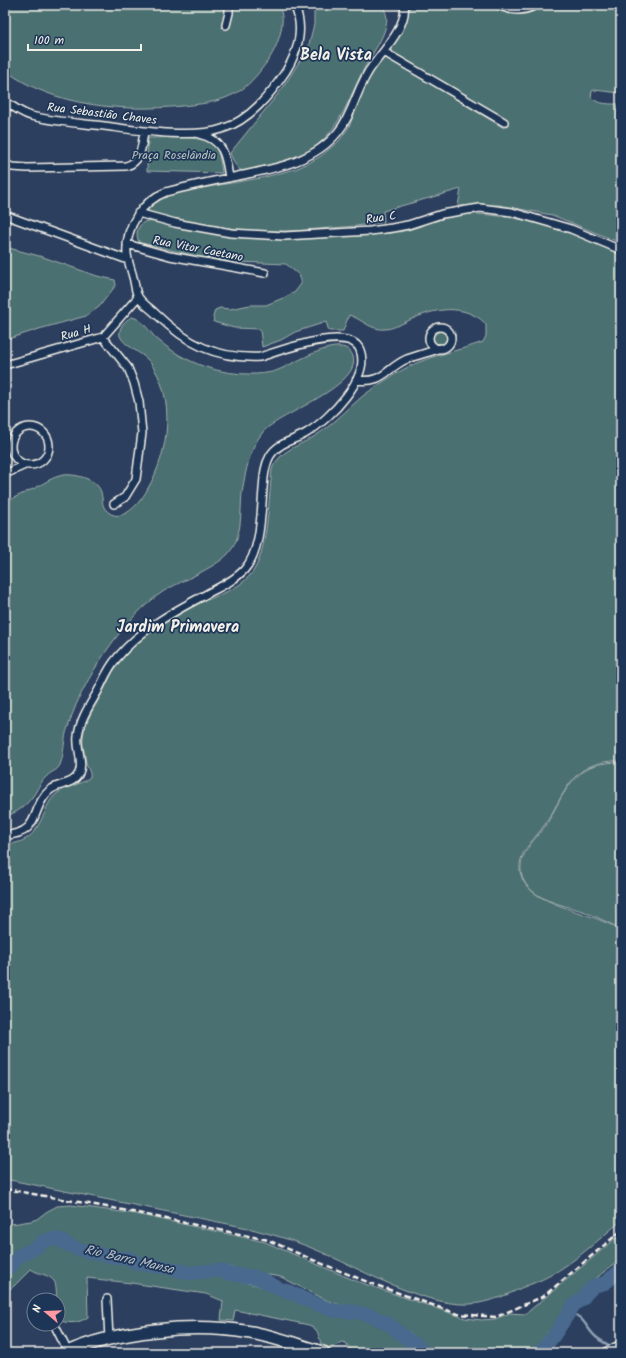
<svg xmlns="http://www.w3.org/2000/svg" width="626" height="1358" viewBox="0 0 626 1358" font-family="Kalam,sans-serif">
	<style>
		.green { fill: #4b6f71; stroke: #a0b0ac }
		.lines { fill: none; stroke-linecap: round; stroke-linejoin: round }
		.stream { stroke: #8d9fb2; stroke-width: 2.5 }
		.river { stroke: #48698e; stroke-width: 14 }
		.minor-casing { stroke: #f4f1e8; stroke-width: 10 }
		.primary-casing { stroke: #f4f1e8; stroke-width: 15 }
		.minor { stroke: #1d3557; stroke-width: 7 }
		.primary { stroke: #1d3557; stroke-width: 12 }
		.rail { stroke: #f4f1e8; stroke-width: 2.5; stroke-dasharray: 6 3; stroke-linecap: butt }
		.labels { text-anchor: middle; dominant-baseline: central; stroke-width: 3.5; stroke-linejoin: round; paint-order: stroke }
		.street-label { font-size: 12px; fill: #f4f1e8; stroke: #1d3557 }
		.park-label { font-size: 12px; fill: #b9c4be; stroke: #1d3557 }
		.water-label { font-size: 13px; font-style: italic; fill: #b8c1c8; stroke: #1d3557 }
		.district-label { font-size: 16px; font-weight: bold; fill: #f4f1e8; stroke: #1d3557 }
	</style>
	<rect width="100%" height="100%" fill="#2c3f5f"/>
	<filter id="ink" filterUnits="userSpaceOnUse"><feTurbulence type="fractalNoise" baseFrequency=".025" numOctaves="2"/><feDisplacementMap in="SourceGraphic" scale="8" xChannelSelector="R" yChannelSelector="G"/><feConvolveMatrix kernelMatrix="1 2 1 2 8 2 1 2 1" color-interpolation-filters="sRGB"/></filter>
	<g filter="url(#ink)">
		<path class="green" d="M5,5H279C281,11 283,17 282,23C281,36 275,51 267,62C257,75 248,88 232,95C216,103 200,104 182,106C124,112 53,107 5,70Z
			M314,5H382C386,12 388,17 386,25C384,37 373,53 367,63C353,88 345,117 325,138C308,155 286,164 263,168C240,172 239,175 230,153L282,89L308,48L314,24Z
			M406,5H492L505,10L538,7L541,5H586L621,10V93L594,90L592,91L591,97C597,105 612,104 621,104V243L552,215L499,205L458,206L461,189L383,211L384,222L356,226L293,231H251L185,222L153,215C149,212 148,210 149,205L167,194L261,178L295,169L309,163L321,156L339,141L349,127L367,80L384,56L504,128L508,121L386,51Z
			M148,138C165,138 207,133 217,149C220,156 221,166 222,173L147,171Z
			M462,214C515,213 573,230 621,254V761C609,760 594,763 583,770C565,782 556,810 543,827C536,837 527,845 522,856C519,864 519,873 523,880C532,902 581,911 602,921C609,923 615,927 621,931V1221C598,1240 575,1262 549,1276C540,1281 531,1284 521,1288C508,1295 494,1300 479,1303C431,1312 358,1267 314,1249C293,1240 270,1234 248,1228L5,1179V845C30,842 35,833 45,812C47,806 50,800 54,796C64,786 80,786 90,777C91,772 87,768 86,763C85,757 84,751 83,745C81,725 96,706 104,689C108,683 110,676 114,670C135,638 163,622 196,605C216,595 241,590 254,570C268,548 269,495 272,469C280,450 299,446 315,436C333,425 347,409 364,395C375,387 396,373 408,367C432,355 458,351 483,342L486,336V325C482,319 476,316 469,313C450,306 430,311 412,319C403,323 395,328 386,329C371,331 362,319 349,315L343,331H329L326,322L295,332L281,340L262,347L260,329L234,328L214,322L213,317L215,310L220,308L230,309L250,305H266L288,296L295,292L301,284V280L299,275L286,264L238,262L201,257L141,243L139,242C135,234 137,225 146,221C174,224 202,233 230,236C277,242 317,237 364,234C373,233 382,234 391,233C416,231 437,218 462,214Z
			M5,247L43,257L97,276L115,280L116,285L99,307L86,316L39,329L5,340Z
			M132,317C143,319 149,332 157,339C186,364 219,375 257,374C264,373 272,373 278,370C294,364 341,333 352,354C367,384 278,414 263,432C250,447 245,473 242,493C240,514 243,537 228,554C215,568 181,581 164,591C144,604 126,624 112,643C94,668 77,697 68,727C63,739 65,753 60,765C57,771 52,771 47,776C42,780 39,787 35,793C28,804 18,813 5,816V502C15,497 25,493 35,488C46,482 58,473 72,475C82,476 98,481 101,492C103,498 101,505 106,510C121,526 140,503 147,490C169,453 177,397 149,361C142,353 123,345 120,336C118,328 125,320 132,317Z
			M433 338a7 7 0 1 1 14 0a7 7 0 1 1-14 0Z
			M617,762H621V929C609,923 597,917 585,912C565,905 535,901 524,881C520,874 520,864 523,857C528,845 538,836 546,825C557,807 565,785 582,772C591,764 605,763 617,762Z
			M71,1205L136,1214L265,1242L356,1281L465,1318L482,1320L495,1319L510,1313L525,1314L529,1311L621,1234V1260C584,1282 559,1321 531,1353H430L412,1334L388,1318L375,1313L354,1309L328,1301L281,1277L247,1271L220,1265L195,1271L174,1265L158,1264L141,1262L127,1254L119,1255L109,1251L80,1245L58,1236L47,1235L38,1238L34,1247L16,1254L11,1260L5,1262V1225L31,1221L37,1219L46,1212L57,1206Z
			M45,1244L64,1246L76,1254L193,1275H204L217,1272L231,1279L269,1288L329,1314C342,1317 356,1317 369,1319C382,1321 406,1344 417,1353H353L346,1343L342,1342C334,1345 330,1353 321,1344C318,1334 319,1330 309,1325L235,1310L233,1321L221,1320L223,1301L206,1294L131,1283L87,1278L88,1317C80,1323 66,1325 58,1319V1300H57C56,1295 57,1285 54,1281C49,1274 37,1274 31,1269L14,1286L5,1292V1273L13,1268L18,1259C28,1257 39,1253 45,1244Z"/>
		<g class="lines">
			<path class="stream" d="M569,1312C585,1317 585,1327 596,1337C601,1342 608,1343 612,1348"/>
			<path class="river" d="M5,1267L11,1266L20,1255L37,1247L44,1241L52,1239H57L77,1249L90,1252L117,1258H129L136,1263L169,1268L189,1273L219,1270L230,1274L254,1277L263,1280L280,1289L290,1292L311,1302L332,1310L339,1311L356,1312L372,1316L390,1325L411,1342L417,1345L424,1353
				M539,1353L553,1337L574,1305L582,1299L587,1293L594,1286L605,1283L621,1270"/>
			<g class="minor-casing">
				<path id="minor" d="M499,5C512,12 523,12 536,5
					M226,25L229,13V5
					M384,52L504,122
					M5,101C13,107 21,113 31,116C55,122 80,123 104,126C136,130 192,139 222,129C250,120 270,95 286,71C298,52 305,27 294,5
					M199,134C224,140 226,156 229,178
					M5,164L12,167L27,168L126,166C142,162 142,144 144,131
					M138,213L175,223L231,233L284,236L370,231L392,228L408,225L442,214L480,208L512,212L571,229L621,250
					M5,215L128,260
					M127,244L170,256L265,273
					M429 338a11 11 0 1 1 22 0a11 11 0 1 1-22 0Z
					M103,337L128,368L134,383L139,402L142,433L136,479L125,497L114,504
					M5,365L103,337L138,297
					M356,380C384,384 386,368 407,359C418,355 430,352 441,348
					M11 446a19 19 0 1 1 38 0a19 19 0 1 1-38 0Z
					M5,474L25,465
					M5,835C42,834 30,807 50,790C59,783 74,785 79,773C84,762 76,748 78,736C80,719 90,705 98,691C104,679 108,668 117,658C140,630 171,613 203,596C217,588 233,582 244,570C261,552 261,513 263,489C264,478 264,466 270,456C278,442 296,440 308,432C329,419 371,378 360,350C350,324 279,351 260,357C216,359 187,344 156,314C151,309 143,304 139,298C135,293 135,283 133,277C131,269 128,262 127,254C125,227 142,201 166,192C192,185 218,180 243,175C277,168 315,161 338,132C354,113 357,85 373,65C384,50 408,25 404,5
					M107,1299L109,1339
					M54,1324L68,1352"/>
			</g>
			<g class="primary-casing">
				<path id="primary" d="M66,1353C118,1330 192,1323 248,1332C274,1336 299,1346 324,1353
					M609,1353L621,1347"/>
			</g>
			<use href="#minor" class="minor"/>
			<use href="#primary" class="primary"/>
			<path class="rail" d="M5,1189L118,1209L268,1240L313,1260L370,1283L458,1314L496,1317L544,1296L621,1231"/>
		</g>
	</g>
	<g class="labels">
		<g class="street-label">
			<text transform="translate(102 114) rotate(7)">Rua Sebastião Chaves</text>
			<text transform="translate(381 218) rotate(-8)">Rua C</text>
			<text transform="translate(198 249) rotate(11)">Rua Vitor Caetano</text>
			<text transform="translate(76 333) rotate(-16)">Rua H</text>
		</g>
		<g class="park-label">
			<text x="174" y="155">Praça Roselândia</text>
		</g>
		<g class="water-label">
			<text transform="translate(129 1260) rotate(13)">Rio Barra Mansa</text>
		</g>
		<g class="district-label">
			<text x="336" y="55">Bela Vista</text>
			<text x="178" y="627">Jardim Primavera</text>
		</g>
	</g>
	<rect width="626" height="1358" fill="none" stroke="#1d3557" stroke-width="20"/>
	<rect x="10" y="10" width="606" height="1338" fill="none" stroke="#f4f1e8" stroke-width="1.5" filter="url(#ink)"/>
	<g transform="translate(46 1312) rotate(289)"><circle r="19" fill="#1d3557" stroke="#738091"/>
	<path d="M0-3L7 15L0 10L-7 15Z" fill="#ff9aa2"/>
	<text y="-6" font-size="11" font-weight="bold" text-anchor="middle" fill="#f4f1e8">N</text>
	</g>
	<path d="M28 44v6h113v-6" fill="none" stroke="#f4f1e8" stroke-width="2"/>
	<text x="34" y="44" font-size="12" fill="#f4f1e8" stroke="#1d3557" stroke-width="3" paint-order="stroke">100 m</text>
</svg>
